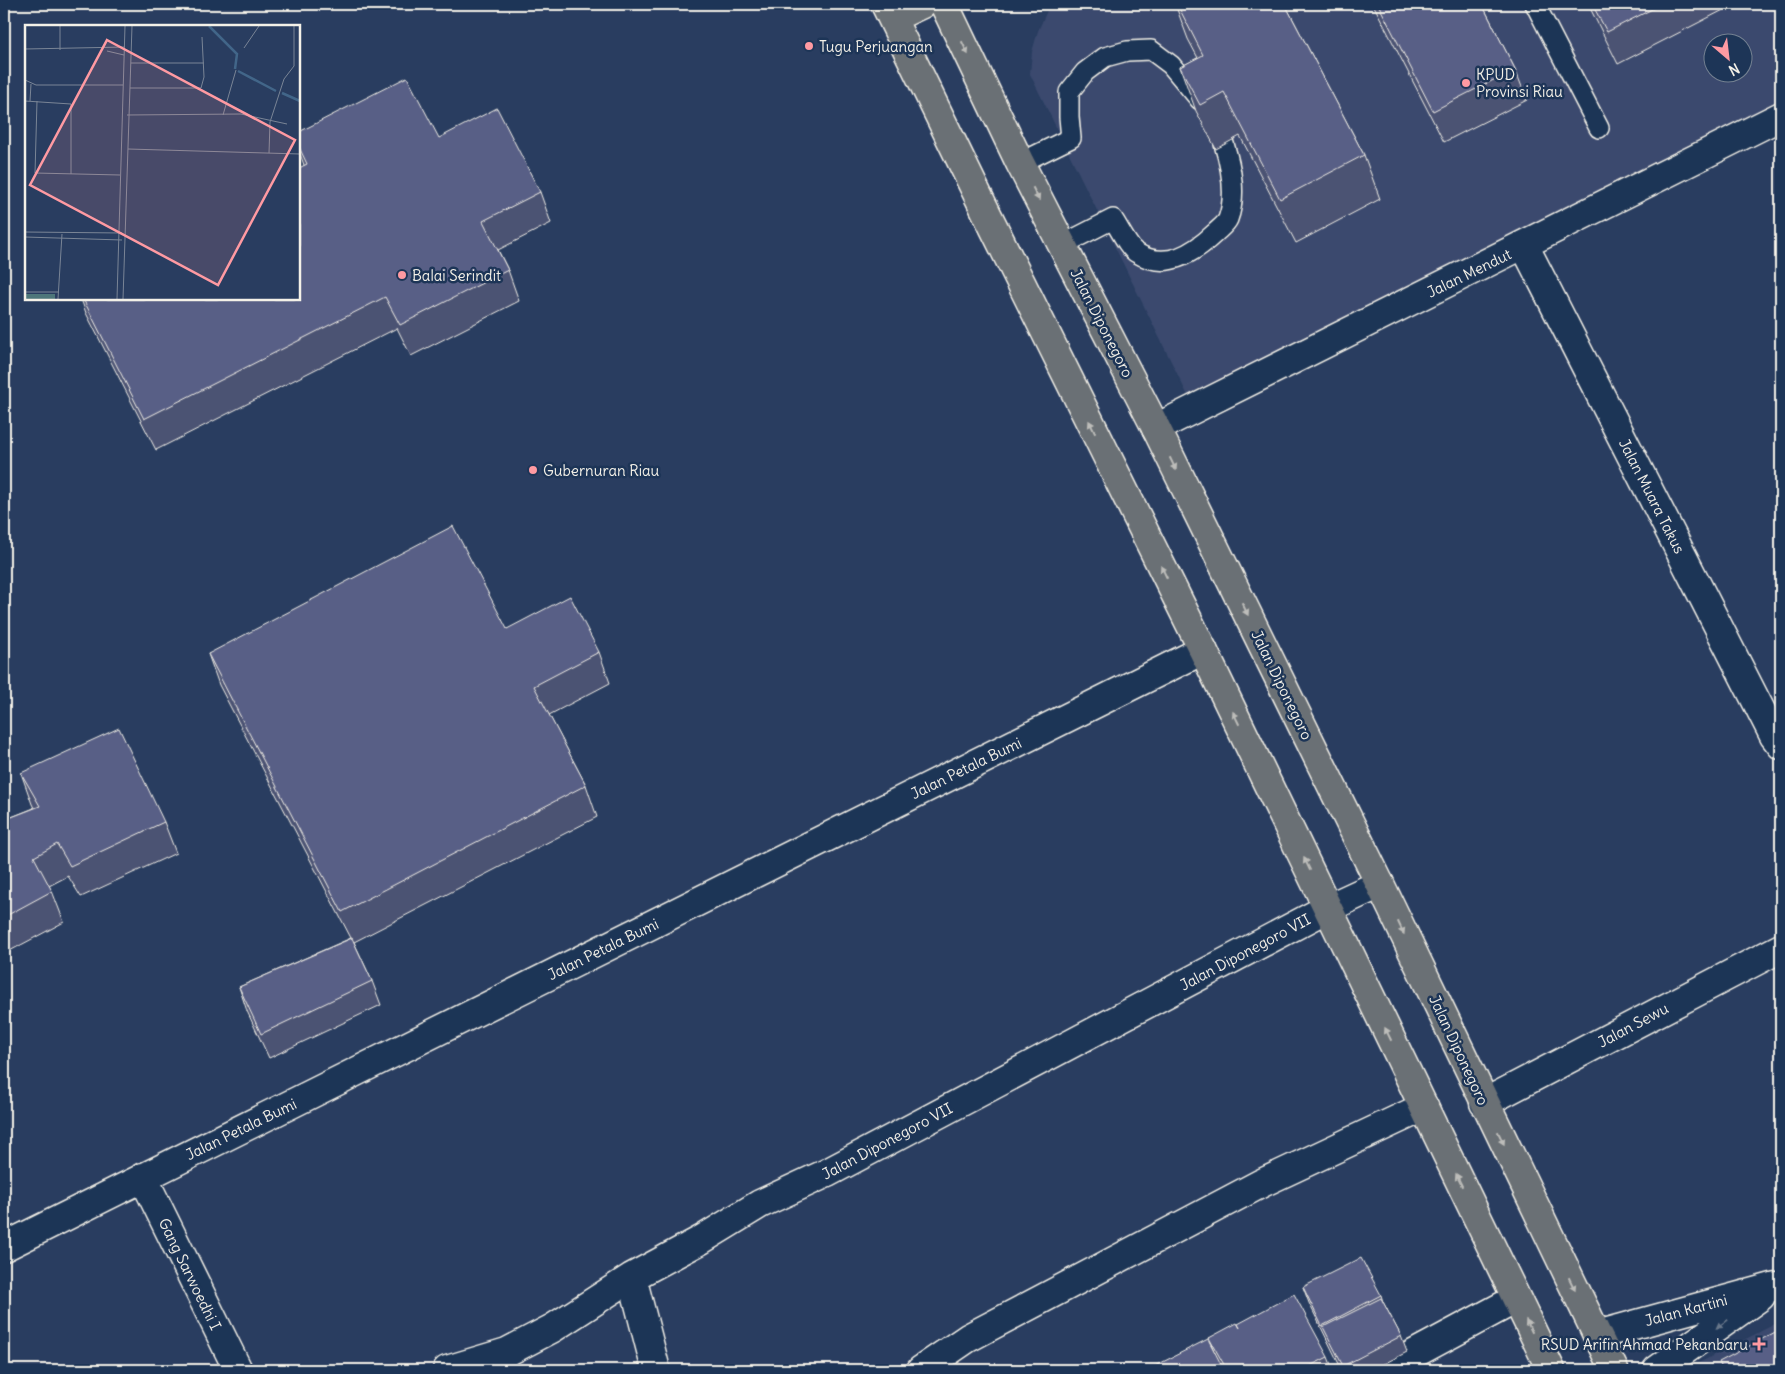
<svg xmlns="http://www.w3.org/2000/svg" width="1785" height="1374" viewBox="0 0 1785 1374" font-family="Delius,sans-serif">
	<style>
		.built { fill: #3b4a6e; fill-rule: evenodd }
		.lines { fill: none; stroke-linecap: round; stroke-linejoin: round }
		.service-casing { stroke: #f4f1e8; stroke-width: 22 }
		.minor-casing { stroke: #f4f1e8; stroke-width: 31 }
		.primary-casing { stroke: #f4f1e8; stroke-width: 31 }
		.service { stroke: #1d3557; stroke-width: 19 }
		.minor { stroke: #1d3557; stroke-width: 28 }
		.primary { stroke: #6b7074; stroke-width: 28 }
		.wall { fill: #4c5273; stroke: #f4f1e8 }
		.building { fill: #585f86; stroke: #f4f1e8 }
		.oneway { fill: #bdbdba }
		.oneway2 { fill: #68778a }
		.poi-dot { fill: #ff9aa2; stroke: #1d3557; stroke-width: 2 }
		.labels { text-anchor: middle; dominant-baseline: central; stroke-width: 5; stroke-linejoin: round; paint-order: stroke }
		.poi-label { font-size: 15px; fill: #f4f1e8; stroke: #1d3557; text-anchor: start }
		.street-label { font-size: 15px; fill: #f4f1e8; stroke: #1d3557 }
		.inset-river { fill: none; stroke: #426689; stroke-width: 2.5 }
		.inset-road { fill: none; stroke: #7a8596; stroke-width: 1 }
		.view { fill: #ff9aa2; fill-opacity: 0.15; stroke: #ff9aa2; stroke-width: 2.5 }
		.inset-edge { fill: none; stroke: #f4f1e8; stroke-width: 2.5 }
	</style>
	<rect width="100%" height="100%" fill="#293d60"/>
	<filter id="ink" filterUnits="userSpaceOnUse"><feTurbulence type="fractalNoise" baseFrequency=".02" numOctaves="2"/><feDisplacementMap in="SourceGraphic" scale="10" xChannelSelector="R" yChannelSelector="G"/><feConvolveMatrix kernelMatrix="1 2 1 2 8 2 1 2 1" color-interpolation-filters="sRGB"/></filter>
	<g filter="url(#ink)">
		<path class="built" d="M1050,4H1781V108L1194,408L1030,74L1032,52L1038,31ZM1712,42H1742V72H1712Z
			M1781,1321V1370H1695L1693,1366Z"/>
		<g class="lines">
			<g class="service-casing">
				<path id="service" d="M1535,4L1599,128
					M1020,163L1071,138L1069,117V92L1085,72L1105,57L1127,51L1151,50L1171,65L1200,100
					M1062,245L1113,219C1119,228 1129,249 1137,253C1166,271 1194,253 1215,233C1219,229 1226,224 1228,219C1237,195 1231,167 1224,144"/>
			</g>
			<g class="minor-casing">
				<path id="minor" d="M1524,245L1774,736L1781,745
					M1156,428L1781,116
					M1484,1103L1781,948
					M143,1177L238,1370
					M4,1247L1203,650
					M632,1277L656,1370
					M1597,1335L1776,1286
					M447,1370L507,1352L553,1328L632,1277L701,1240L760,1204L827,1173L1328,908L1380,884
					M921,1370L968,1338L1262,1183L1424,1107
					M1384,1370L1516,1299
					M1657,1370L1761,1296"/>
			</g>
			<g class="primary-casing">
				<path id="primary" d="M885,4L987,214L1203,650L1551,1370
					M944,4L1020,163L1156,428L1380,884L1614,1370
					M892,18L922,4"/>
			</g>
			<use href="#service" class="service"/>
			<use href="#minor" class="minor"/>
			<use href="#primary" class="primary"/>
		</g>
		<path class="wall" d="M1175,4H1285L1364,155L1380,199L1296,243L1240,136L1216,149L1196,111L1180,67L1198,58L1188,39Z
			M1373,4H1482L1515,69L1527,100L1444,142Z
			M1588,4H1735L1618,64Z
			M299,132L439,138L540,192L551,223L498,250L508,270L519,301L411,356L397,328L156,450L86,313L81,299H299L304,165L299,151Z
			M507,629L599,652L610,683L549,715L586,785L597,817L354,942L372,981L381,1005L269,1058L247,1011L239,987L351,938L219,685L208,654Z
			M21,773L164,822L176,853L81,897L68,876L49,886L52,891L64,922L4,954V808L9,818L34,808L32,804Z
			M1303,1287L1381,1295L1383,1302L1401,1336L1407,1352L1372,1370H1342L1309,1303Z
			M1240,1328L1328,1357L1333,1370H1147L1214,1351L1209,1338Z"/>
		<path class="building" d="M1177,4H1285L1364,155L1280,199L1224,92L1200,105L1180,67L1203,55Z
			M1378,4H1482L1515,69L1433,111Z
			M1592,4H1662L1607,32Z
			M407,77L439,138L497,108L540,192L483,221L508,270L400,325L385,297L144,419L83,299H299V168L307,164L299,147V132Z
			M453,526L507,629L570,596L599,652L534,686L586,785L342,912L208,654Z
			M119,728L164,822L70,866L57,844L34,857L52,891L4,917V808L9,818L40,806L21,773Z
			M352,938L372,981L261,1034L239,987Z
			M1361,1258L1381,1295L1322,1326L1303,1287Z
			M1294,1294L1328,1357L1302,1370H1227L1209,1338L1237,1323L1240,1328L1238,1324Z
			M1381,1298L1401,1336L1343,1366L1323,1327Z
			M1781,1329V1370H1723L1719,1362Z
			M1208,1339L1224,1370H1147Z"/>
		<defs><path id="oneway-solid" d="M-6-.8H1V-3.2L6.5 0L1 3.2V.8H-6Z" transform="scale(1.25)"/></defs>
		<g class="oneway">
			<use href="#oneway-solid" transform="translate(965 48) rotate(64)"/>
			<use href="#oneway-solid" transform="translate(1036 194) rotate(63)"/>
			<use href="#oneway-solid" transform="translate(1092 427) rotate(-116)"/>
			<use href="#oneway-solid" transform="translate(1173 464) rotate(64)"/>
			<use href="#oneway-solid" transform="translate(1164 572) rotate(-116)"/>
			<use href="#oneway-solid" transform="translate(1245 609) rotate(64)"/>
			<use href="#oneway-solid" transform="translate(1236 718) rotate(-116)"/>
			<use href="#oneway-solid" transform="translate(1307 864) rotate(-116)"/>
			<use href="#oneway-solid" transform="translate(1401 928) rotate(65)"/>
			<use href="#oneway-solid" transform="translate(1388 1034) rotate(-116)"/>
			<use href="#oneway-solid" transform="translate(1501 1138) rotate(64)"/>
			<use href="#oneway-solid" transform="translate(1459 1180) rotate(-116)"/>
			<use href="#oneway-solid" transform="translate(1572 1284) rotate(64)"/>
			<use href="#oneway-solid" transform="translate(1529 1326) rotate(-116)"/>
		</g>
		<use class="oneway2" href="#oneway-solid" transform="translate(1722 1324) rotate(145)"/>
	</g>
	<g class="poi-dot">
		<circle cx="809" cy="46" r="5"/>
		<circle cx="1466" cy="83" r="5"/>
		<circle cx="402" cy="275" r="5"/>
		<circle cx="533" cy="470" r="5"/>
		<path d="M1756.5 1336.5h5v5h5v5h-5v5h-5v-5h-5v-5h5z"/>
	</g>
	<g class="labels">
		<g class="poi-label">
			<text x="819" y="46">Tugu Perjuangan</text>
			<text x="1476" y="74">KPUD<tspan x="1476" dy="17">Provinsi Riau</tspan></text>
			<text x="412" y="275">Balai Serindit</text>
			<text x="543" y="470">Gubernuran Riau</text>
			<text x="1748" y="1344" text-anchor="end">RSUD Arifin Ahmad Pekanbaru</text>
		</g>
		<g class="street-label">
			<text transform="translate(1469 273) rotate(-26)">Jalan Mendut</text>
			<text transform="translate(1102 323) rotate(63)">Jalan Diponegoro</text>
			<text transform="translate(1652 496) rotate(63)">Jalan Muara Takus</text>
			<text transform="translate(1282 685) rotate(64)">Jalan Diponegoro</text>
			<text transform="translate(966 768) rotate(-26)">Jalan Petala Bumi</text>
			<text transform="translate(603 949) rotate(-26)">Jalan Petala Bumi</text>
			<text transform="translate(1245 952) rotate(-28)">Jalan Diponegoro VII</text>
			<text transform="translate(1633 1025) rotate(-28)">Jalan Sewu</text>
			<text transform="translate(1459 1050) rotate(65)">Jalan Diponegoro</text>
			<text transform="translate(241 1129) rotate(-26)">Jalan Petala Bumi</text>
			<text transform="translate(887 1141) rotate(-28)">Jalan Diponegoro VII</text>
			<text transform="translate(190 1274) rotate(64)">Gang Sarwoedhi I</text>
			<text transform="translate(1686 1310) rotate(-15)">Jalan Kartini</text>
		</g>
	</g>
	<g transform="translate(25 25)">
		<rect width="275" height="275" fill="#293d60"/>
		<path d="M0,269H30V274H0Z" fill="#4d767a"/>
		<path class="inset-river" d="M184,1L212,29L210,44M213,46L251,66M257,68L275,76"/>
		<path class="inset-road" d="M219,23L234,1M0,24L100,22M35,25V1M82,26L99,30M106,38H179M0,55L11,60H98M105,63H176L179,52L177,12M0,76L46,79V149M5,76L6,59M12,76L10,148L95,150M102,90L216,89L262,99M198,90L211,45M103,124L275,129M244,128L245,97L259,54L269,41V1M0,207L97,208M0,212L97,215M0,267H34M33,274L37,209M92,274L100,1M98,274L107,1"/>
		<path class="view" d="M82,15L270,115L193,260L5,160Z"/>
		<rect width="275" height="275" class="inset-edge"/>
	</g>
	<rect width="1785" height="1374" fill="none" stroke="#1d3557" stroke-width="20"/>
	<rect x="10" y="10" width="1765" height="1354" fill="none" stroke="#f4f1e8" stroke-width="2" filter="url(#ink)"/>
	<g transform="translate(1728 58) rotate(152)"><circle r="24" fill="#1d3557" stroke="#738091"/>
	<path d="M0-4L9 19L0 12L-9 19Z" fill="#ff9aa2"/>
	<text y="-8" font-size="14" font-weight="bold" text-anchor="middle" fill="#f4f1e8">N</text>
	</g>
</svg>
